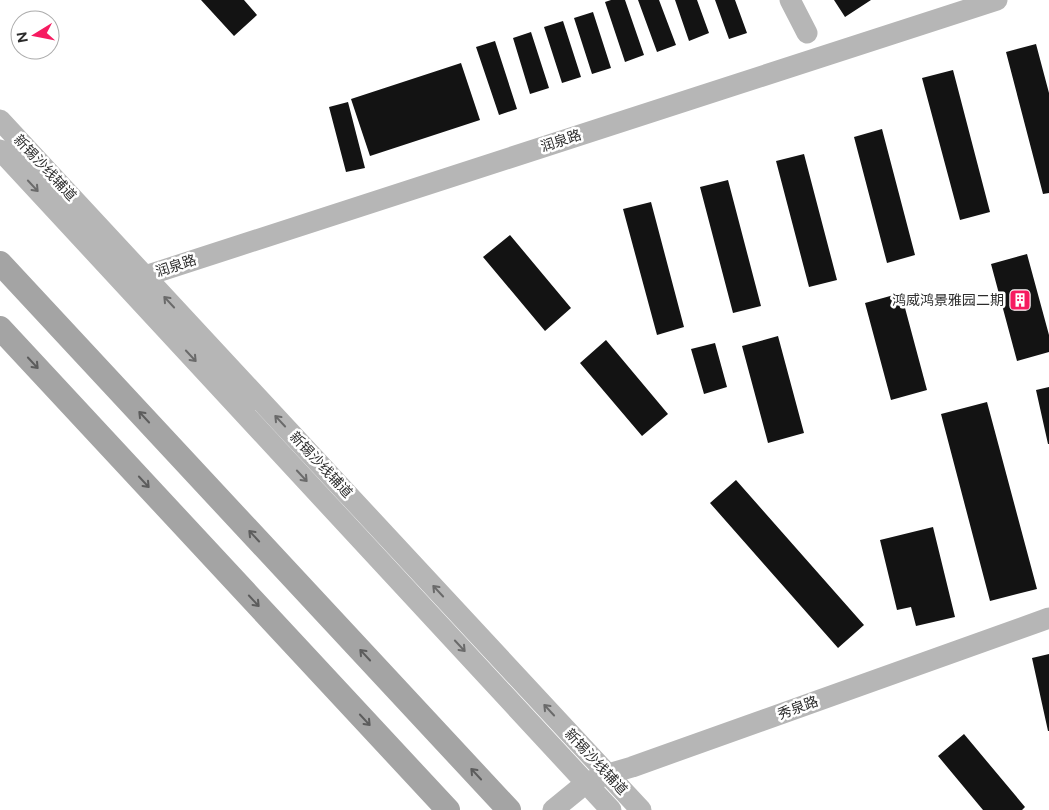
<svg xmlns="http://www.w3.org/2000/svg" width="1049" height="810" viewBox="0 0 1049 810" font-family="Figtree,'Noto Sans SC',sans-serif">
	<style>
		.building { fill: #131313 }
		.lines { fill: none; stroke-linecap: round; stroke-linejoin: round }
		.secondary { stroke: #b6b6b6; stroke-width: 21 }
		.primary { stroke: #a4a4a4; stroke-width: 24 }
		.oneway { stroke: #6a6a6a }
		.oneway2 { stroke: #5c5c5c }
		.labels { text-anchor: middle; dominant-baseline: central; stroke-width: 5; stroke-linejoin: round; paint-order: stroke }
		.street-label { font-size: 14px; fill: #2c2c2c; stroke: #fff }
		.poi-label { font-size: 14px; fill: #2c2c2c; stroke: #fff; text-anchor: end }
	</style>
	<rect width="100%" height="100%" fill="#fff"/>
	<path class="building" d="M201,0H244L257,15L234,36Z
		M611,0H625L644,55L625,62L605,2Z
		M638,0H659L676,45L657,52Z
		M675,0H697L709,33L689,41Z
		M715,0H735L747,33L729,39Z
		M834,0H871L845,17Z
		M593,12L611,68L592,74L574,18Z
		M563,21L581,77L562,83L544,27Z
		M531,32L549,88L530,94L513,38Z
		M495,41L517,109L499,115L476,47Z
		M1036,44L1049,93V193L1043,194L1006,52Z
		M461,63L480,120L370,156L351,99Z
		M953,70L990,212L960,220L922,78Z
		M348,102L365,168L346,172L329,107Z
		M882,129L915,255L887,263L854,137Z
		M804,154L837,280L809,287L776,161Z
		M728,180L761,306L733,313L700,187Z
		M651,202L684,327L657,335L623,209Z
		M510,235L571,308L545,331L483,257Z
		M1027,254L1049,335V352L1017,361L991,264Z
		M901,293L927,390L891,400L865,303Z
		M778,336L804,433L768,443L742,346Z
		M606,340L668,414L642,436L580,363Z
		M715,343L727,387L704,394L691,349Z
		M1049,387V444H1048L1036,390Z
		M987,402L1037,589L990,601L941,414Z
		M736,480L864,625L838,648L710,503Z
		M933,527L955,617L916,626L911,607L897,610L880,540Z
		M1049,654V731H1048L1032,658Z
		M964,734L1025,807L1022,810H983L938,756Z"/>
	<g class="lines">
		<path class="secondary" d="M790,0L807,33
			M0,120L641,810
			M0,150L611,810
			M129,289L145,276L997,0
			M553,810L586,783L608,774L632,767L1049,618"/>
		<path class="primary" d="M0,263L509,810
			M0,328L448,810"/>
	</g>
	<defs><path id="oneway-shaft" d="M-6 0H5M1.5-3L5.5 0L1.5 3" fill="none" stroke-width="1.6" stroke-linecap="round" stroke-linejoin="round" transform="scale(1.25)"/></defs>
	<g class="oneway">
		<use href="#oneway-shaft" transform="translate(33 186) rotate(47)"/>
		<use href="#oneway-shaft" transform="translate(169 302) rotate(-133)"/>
		<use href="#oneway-shaft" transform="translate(191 356) rotate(47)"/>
		<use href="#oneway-shaft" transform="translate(280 421) rotate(-133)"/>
		<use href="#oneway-shaft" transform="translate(302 476) rotate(47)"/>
		<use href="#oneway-shaft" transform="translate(438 591) rotate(-133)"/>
		<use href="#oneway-shaft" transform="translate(460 646) rotate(47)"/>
		<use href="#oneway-shaft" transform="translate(549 710) rotate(-133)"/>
	</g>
	<g class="oneway2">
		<use href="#oneway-shaft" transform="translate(33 363) rotate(47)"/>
		<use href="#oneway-shaft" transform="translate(144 417) rotate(-133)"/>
		<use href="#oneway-shaft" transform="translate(144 482) rotate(47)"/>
		<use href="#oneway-shaft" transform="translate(254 536) rotate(-133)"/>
		<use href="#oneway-shaft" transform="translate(254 601) rotate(47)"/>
		<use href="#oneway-shaft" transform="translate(365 655) rotate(-133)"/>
		<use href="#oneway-shaft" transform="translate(365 720) rotate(47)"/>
		<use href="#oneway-shaft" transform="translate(476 774) rotate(-133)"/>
	</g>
	<defs>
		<g id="building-square" transform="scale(1.125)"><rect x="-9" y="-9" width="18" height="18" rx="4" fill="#f61b60" stroke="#fff"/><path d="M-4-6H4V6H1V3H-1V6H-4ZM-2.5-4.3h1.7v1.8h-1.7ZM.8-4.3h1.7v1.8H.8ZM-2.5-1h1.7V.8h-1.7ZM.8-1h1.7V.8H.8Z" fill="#fff"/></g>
	</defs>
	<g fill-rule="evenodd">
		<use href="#building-square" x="1020" y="300"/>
	</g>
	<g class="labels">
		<g class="street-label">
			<text transform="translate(561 141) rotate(-18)">润泉路</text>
			<text transform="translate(45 168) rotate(47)">新锡沙线辅道</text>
			<text transform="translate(176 266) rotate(-18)">润泉路</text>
			<text transform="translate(321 465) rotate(47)">新锡沙线辅道</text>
			<text transform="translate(798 708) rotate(-20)">秀泉路</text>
			<text transform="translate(596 762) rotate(47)">新锡沙线辅道</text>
		</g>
		<g class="poi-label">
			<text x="1004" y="300">鸿威鸿景雅园二期</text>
		</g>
	</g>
	<g transform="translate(35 35) rotate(260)"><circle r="24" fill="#ffffff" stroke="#ababab"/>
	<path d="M0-4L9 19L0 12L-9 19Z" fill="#f61b60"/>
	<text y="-8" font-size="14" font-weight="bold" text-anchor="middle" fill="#2c2c2c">N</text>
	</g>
</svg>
